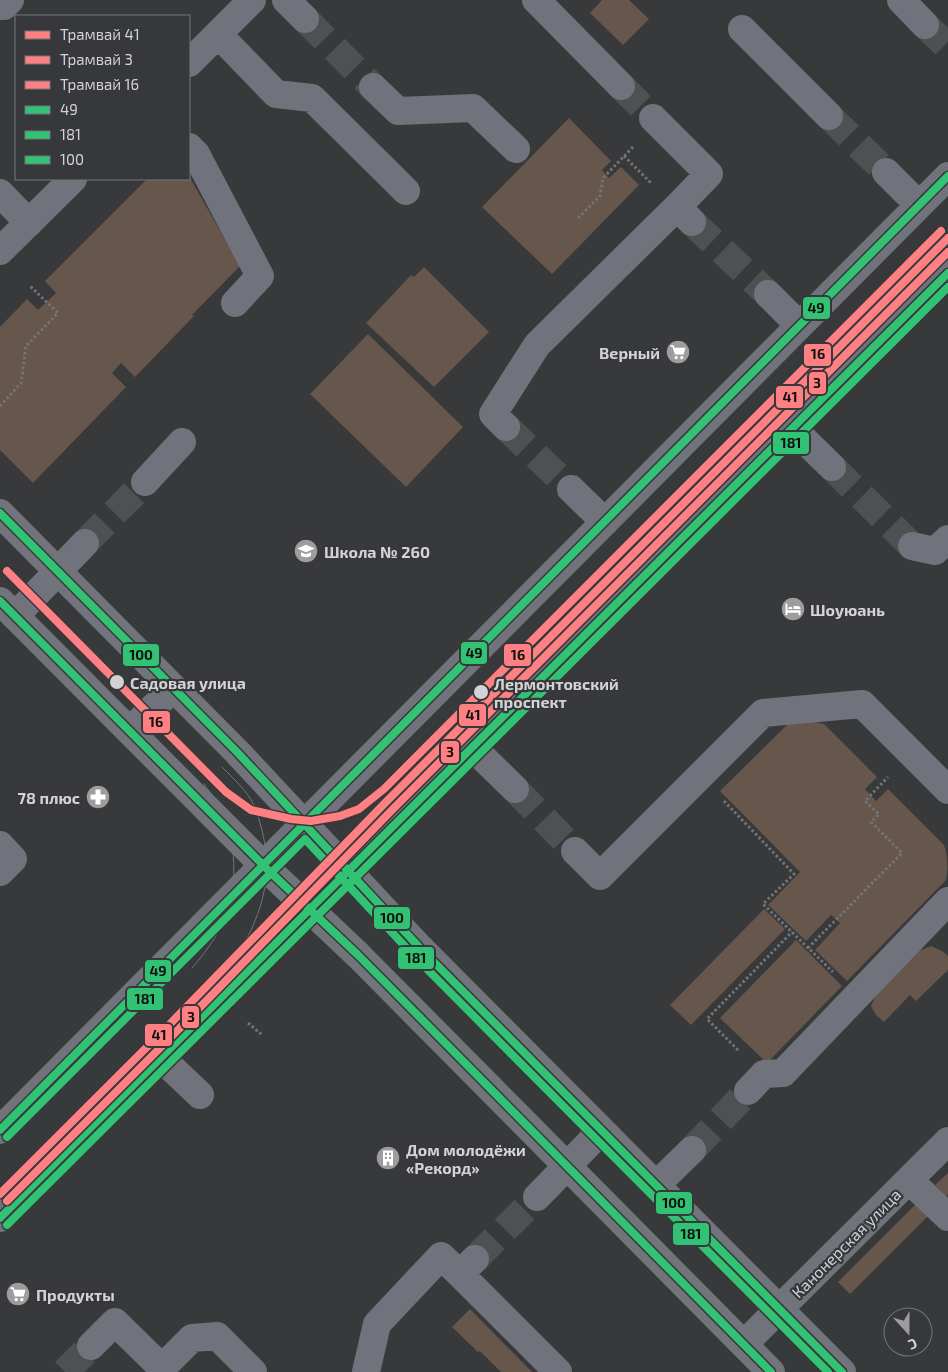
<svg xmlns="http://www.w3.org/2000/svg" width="948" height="1372" viewBox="0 0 948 1372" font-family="'Exo 2',sans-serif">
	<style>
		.green { fill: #66564c }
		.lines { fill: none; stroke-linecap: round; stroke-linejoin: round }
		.minor-tunnel { stroke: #4f5051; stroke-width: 28; stroke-dasharray: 28 14; stroke-linecap: butt }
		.path { stroke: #727478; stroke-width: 3; stroke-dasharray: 2.5 2.5; stroke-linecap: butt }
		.minor { stroke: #70737b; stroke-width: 28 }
		.major { stroke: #72747b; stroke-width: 28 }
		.tram { stroke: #747479; stroke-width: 1 }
		.bus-1-casing { stroke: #37383b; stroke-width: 11 }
		.bus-2-casing { stroke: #37383b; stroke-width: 11 }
		.bus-3-casing { stroke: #37383b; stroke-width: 11 }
		.bus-1 { stroke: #32c273; stroke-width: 8 }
		.bus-2 { stroke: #32c273; stroke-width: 8 }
		.bus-3 { stroke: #32c273; stroke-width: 8 }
		.tram-1-casing { stroke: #37383b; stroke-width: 11 }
		.tram-2-casing { stroke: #37383b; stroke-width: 11 }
		.tram-3-casing { stroke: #37383b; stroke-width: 11 }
		.tram-1 { stroke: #ff8082; stroke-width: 8 }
		.tram-2 { stroke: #ff8082; stroke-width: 8 }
		.tram-3 { stroke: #ff8082; stroke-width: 8 }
		.stop-dot { fill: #d3d3d5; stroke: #37383b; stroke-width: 2 }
		.labels { text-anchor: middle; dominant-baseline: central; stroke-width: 4.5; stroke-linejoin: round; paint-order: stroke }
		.poi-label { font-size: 16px; font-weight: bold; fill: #d3d3d5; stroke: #37383b; text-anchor: start }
		.stop-label { font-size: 16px; font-weight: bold; fill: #d3d3d5; stroke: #37383b; text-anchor: start }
		.street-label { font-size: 16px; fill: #d3d3d5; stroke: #37383b }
		.line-badge { stroke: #37383b; stroke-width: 2 }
		.pale-badge-label { font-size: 14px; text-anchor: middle; font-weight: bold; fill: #111 }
	</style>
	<rect width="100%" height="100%" fill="#38393a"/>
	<path class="green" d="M602,0H629L649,19L623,45L590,13Z
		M569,118L611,161L602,170L609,178L621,167L639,185L552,274L482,207Z
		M189,176L240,266L192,315L194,316L135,377L121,363L112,373L126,387L33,483L0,450V327L27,299L38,310L56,293L45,281L147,179H189Z
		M424,267L489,332L434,387L366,323L411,275L414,277Z
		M368,334L463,427L406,487L310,394Z
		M794,718L824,724L877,777L865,789L876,801L888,789L944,845C948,855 948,871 946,880L847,981L815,950L840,923L831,915L806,941L768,905L800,872L720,791Z
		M764,909L785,929L691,1025L670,1005Z
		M796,940L842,986L767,1063L720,1018Z
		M931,946L942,951L948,956V970L916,1001L910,995L884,1022L876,1015L871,1006L875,997L919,951Z
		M948,1173V1194L946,1196L935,1185Z
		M916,1204L928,1216L850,1294L838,1282Z
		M470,1309L532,1372H501L480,1351L478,1352L452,1327Z"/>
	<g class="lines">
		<path class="minor-tunnel" d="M305,19L373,87
			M925,25L948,47
			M621,86L653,118
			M829,116L886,172
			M692,222L768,294
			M506,427L571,489
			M832,467L912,546
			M85,543L145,482
			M515,789L575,851
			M692,1150L748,1091
			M475,1259L537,1197
			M65,1372L91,1346"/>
		<path class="path" d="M624,156L651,183
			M578,218L600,196L603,178L633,147
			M0,406L21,383L26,346L58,313L29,285
			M724,801L794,874L763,904L833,972
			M808,948L902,853L871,822L879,814L865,801L888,777
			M248,1023L261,1034
			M738,1050L707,1019L792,932"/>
		<path class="minor" d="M286,0L305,19
			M536,0L621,86
			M901,0L925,25
			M0,6H4L10,0
			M742,29L829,116
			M218,34L276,94L312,98L406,191
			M189,63L252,0
			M373,87L398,111L473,108L516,149
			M653,118L709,174L677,207L692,222
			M189,147L196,154L260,276L235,303
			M886,172L919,205
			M0,193L29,223
			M0,251L73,179
			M768,294L799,325
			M506,427L493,414L537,345L677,207
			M792,428L832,467
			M145,482L182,442
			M571,489L605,522
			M912,546L935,551L948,539
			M15,616L85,543
			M130,731L173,688
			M472,747L515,789
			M0,845L13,859L0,872
			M575,851L600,876L763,713L862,704L948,790
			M160,1057L200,1095
			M748,1091L764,1074L783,1073L948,901
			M0,1130C317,813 632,494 948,176
			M909,1180L948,1217
			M656,1185L692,1150
			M537,1197L601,1131
			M0,1218L948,273
			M460,1274L558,1372
			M744,1344L948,1141
			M91,1346L115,1322L162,1368L192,1338L217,1336L253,1372
			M366,1372L377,1324L441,1256L460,1274L475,1259"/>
		<path class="major" d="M0,513L237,752L420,948L842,1372
			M0,601L268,870L358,955L771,1372"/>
		<path class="tram" d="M222,767C233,778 247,791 254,805C257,810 258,817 260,823C271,861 268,892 252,928C248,938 239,947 234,957
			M192,968C203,955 215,940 222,924C238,891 237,850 224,816C220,805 211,794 204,784"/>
		<g class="bus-1-casing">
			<path id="bus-1" d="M0,1130L948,176
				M0,1218L948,273"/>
		</g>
		<g class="bus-2-casing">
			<path id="bus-2" d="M7,1137L305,839L413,955L828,1372
				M7,1225L948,287"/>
		</g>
		<g class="bus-3-casing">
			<path id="bus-3" d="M0,513L237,752L420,948L842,1372
				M0,601L268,870L358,955L771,1372"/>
		</g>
		<use href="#bus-1" class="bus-1"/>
		<use href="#bus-2" class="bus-2"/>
		<use href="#bus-3" class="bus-3"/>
		<g class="tram-1-casing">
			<path id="tram-1" d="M0,1194L168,1026L387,801L948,238"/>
		</g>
		<g class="tram-2-casing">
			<path id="tram-2" d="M7,1201L175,1033L394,808L948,252"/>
		</g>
		<g class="tram-3-casing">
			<path id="tram-3" d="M7,571L226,792L251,810L291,819L311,821L340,816L359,809L384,789L941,231"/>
		</g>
		<use href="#tram-1" class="tram-1"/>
		<use href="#tram-2" class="tram-2"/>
		<use href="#tram-3" class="tram-3"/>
	</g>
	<defs>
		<g id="supermarket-disc" transform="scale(1.25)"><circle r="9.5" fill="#9d9d9f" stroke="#37383b"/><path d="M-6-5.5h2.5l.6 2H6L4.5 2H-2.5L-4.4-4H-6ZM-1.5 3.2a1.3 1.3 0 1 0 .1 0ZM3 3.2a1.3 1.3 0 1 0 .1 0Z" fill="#fff"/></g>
		<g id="school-disc" transform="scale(1.25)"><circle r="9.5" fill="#9d9d9f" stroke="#37383b"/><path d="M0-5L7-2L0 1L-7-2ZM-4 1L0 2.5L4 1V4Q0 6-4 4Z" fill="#fff"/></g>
		<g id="hotel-disc" transform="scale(1.25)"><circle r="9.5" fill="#9d9d9f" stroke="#37383b"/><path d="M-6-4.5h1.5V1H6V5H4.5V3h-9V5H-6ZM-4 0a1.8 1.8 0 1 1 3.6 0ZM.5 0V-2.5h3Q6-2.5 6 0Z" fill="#fff"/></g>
		<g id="pharmacy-disc" transform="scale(1.25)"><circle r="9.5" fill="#9d9d9f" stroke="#37383b"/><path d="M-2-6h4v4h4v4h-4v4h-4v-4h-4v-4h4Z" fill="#fff"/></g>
		<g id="building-disc" transform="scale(1.25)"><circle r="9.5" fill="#9d9d9f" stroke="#37383b"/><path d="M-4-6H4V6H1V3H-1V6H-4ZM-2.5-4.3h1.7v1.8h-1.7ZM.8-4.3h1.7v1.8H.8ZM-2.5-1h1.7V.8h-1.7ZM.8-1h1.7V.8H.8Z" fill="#fff"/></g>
	</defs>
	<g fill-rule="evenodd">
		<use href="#supermarket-disc" x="678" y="352"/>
		<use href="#school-disc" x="306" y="551"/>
		<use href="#hotel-disc" x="793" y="609"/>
		<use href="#pharmacy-disc" x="98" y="797"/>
		<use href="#building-disc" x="388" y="1158"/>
		<use href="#supermarket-disc" x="18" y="1294"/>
	</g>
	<g class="stop-dot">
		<circle cx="117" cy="682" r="8"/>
		<circle cx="481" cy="692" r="8"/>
	</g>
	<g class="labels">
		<g class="poi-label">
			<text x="660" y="352" text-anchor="end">Верный</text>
			<text x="324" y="551">Школа № 260</text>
			<text x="810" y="609">Шоуюань</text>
			<text x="80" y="797" text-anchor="end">78 плюс</text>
			<text x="406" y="1149">Дом молодёжи<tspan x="406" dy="18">«Рекорд»</tspan></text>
			<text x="36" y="1294">Продукты</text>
		</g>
		<g class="stop-label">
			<text x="130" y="682">Садовая улица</text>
			<text x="494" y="683">Лермонтовский<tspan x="494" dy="18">проспект</tspan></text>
		</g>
		<g class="street-label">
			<text transform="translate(846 1243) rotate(-45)">Канонерская улица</text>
		</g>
	</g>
	<g class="line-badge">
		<rect x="802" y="296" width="29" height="24" rx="5" fill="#32c273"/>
		<rect x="803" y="343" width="29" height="24" rx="5" fill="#ff8082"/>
		<rect x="808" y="371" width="19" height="24" rx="5" fill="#ff8082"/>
		<rect x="775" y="385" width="29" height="24" rx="5" fill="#ff8082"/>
		<rect x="772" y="431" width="38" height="24" rx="5" fill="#32c273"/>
		<rect x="460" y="641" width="28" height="24" rx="5" fill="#32c273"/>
		<rect x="503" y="643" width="29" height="24" rx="5" fill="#ff8082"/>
		<rect x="122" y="643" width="38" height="24" rx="5" fill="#32c273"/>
		<rect x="458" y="703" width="29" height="24" rx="5" fill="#ff8082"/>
		<rect x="142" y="710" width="29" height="24" rx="5" fill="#ff8082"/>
		<rect x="440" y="740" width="20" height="24" rx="5" fill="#ff8082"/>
		<rect x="373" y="906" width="38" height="24" rx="5" fill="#32c273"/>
		<rect x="397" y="946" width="38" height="24" rx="5" fill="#32c273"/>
		<rect x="144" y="959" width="28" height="24" rx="5" fill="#32c273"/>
		<rect x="126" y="987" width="38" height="24" rx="5" fill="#32c273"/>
		<rect x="181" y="1005" width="19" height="24" rx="5" fill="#ff8082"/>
		<rect x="144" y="1023" width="29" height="24" rx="5" fill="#ff8082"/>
		<rect x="655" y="1191" width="38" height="24" rx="5" fill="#32c273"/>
		<rect x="672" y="1222" width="38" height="24" rx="5" fill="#32c273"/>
	</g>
	<g class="pale-badge-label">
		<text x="816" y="313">49</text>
		<text x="818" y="359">16</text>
		<text x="817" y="388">3</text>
		<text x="790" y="402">41</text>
		<text x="791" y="448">181</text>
		<text x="474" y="658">49</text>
		<text x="518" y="660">16</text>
		<text x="141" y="660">100</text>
		<text x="473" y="720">41</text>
		<text x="156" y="727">16</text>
		<text x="450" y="757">3</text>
		<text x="392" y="923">100</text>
		<text x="416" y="963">181</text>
		<text x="158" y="976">49</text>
		<text x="145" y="1004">181</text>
		<text x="191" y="1022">3</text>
		<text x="159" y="1040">41</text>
		<text x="674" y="1208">100</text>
		<text x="691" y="1239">181</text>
	</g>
	<rect x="15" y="15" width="175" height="165" fill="#37383b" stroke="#757679"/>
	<rect x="25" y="31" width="25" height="8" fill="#ff8082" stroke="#757679"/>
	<text x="60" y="40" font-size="15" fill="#d3d3d5">Трамвай 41</text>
	<rect x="25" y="56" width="25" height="8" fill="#ff8082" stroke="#757679"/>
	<text x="60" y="65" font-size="15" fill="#d3d3d5">Трамвай 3</text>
	<rect x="25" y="81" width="25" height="8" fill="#ff8082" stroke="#757679"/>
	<text x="60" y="90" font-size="15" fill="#d3d3d5">Трамвай 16</text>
	<rect x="25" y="106" width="25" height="8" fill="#32c273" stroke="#757679"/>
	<text x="60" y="115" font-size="15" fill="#d3d3d5">49</text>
	<rect x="25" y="131" width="25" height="8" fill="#32c273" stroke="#757679"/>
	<text x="60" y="140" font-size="15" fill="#d3d3d5">181</text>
	<rect x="25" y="156" width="25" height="8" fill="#32c273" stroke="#757679"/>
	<text x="60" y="165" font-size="15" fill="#d3d3d5">100</text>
	<g transform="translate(908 1332) rotate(159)"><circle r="24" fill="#37383b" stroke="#757679"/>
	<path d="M0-4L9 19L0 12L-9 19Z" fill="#9d9d9f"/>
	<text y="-8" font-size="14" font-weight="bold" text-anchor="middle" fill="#d3d3d5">С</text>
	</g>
</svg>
